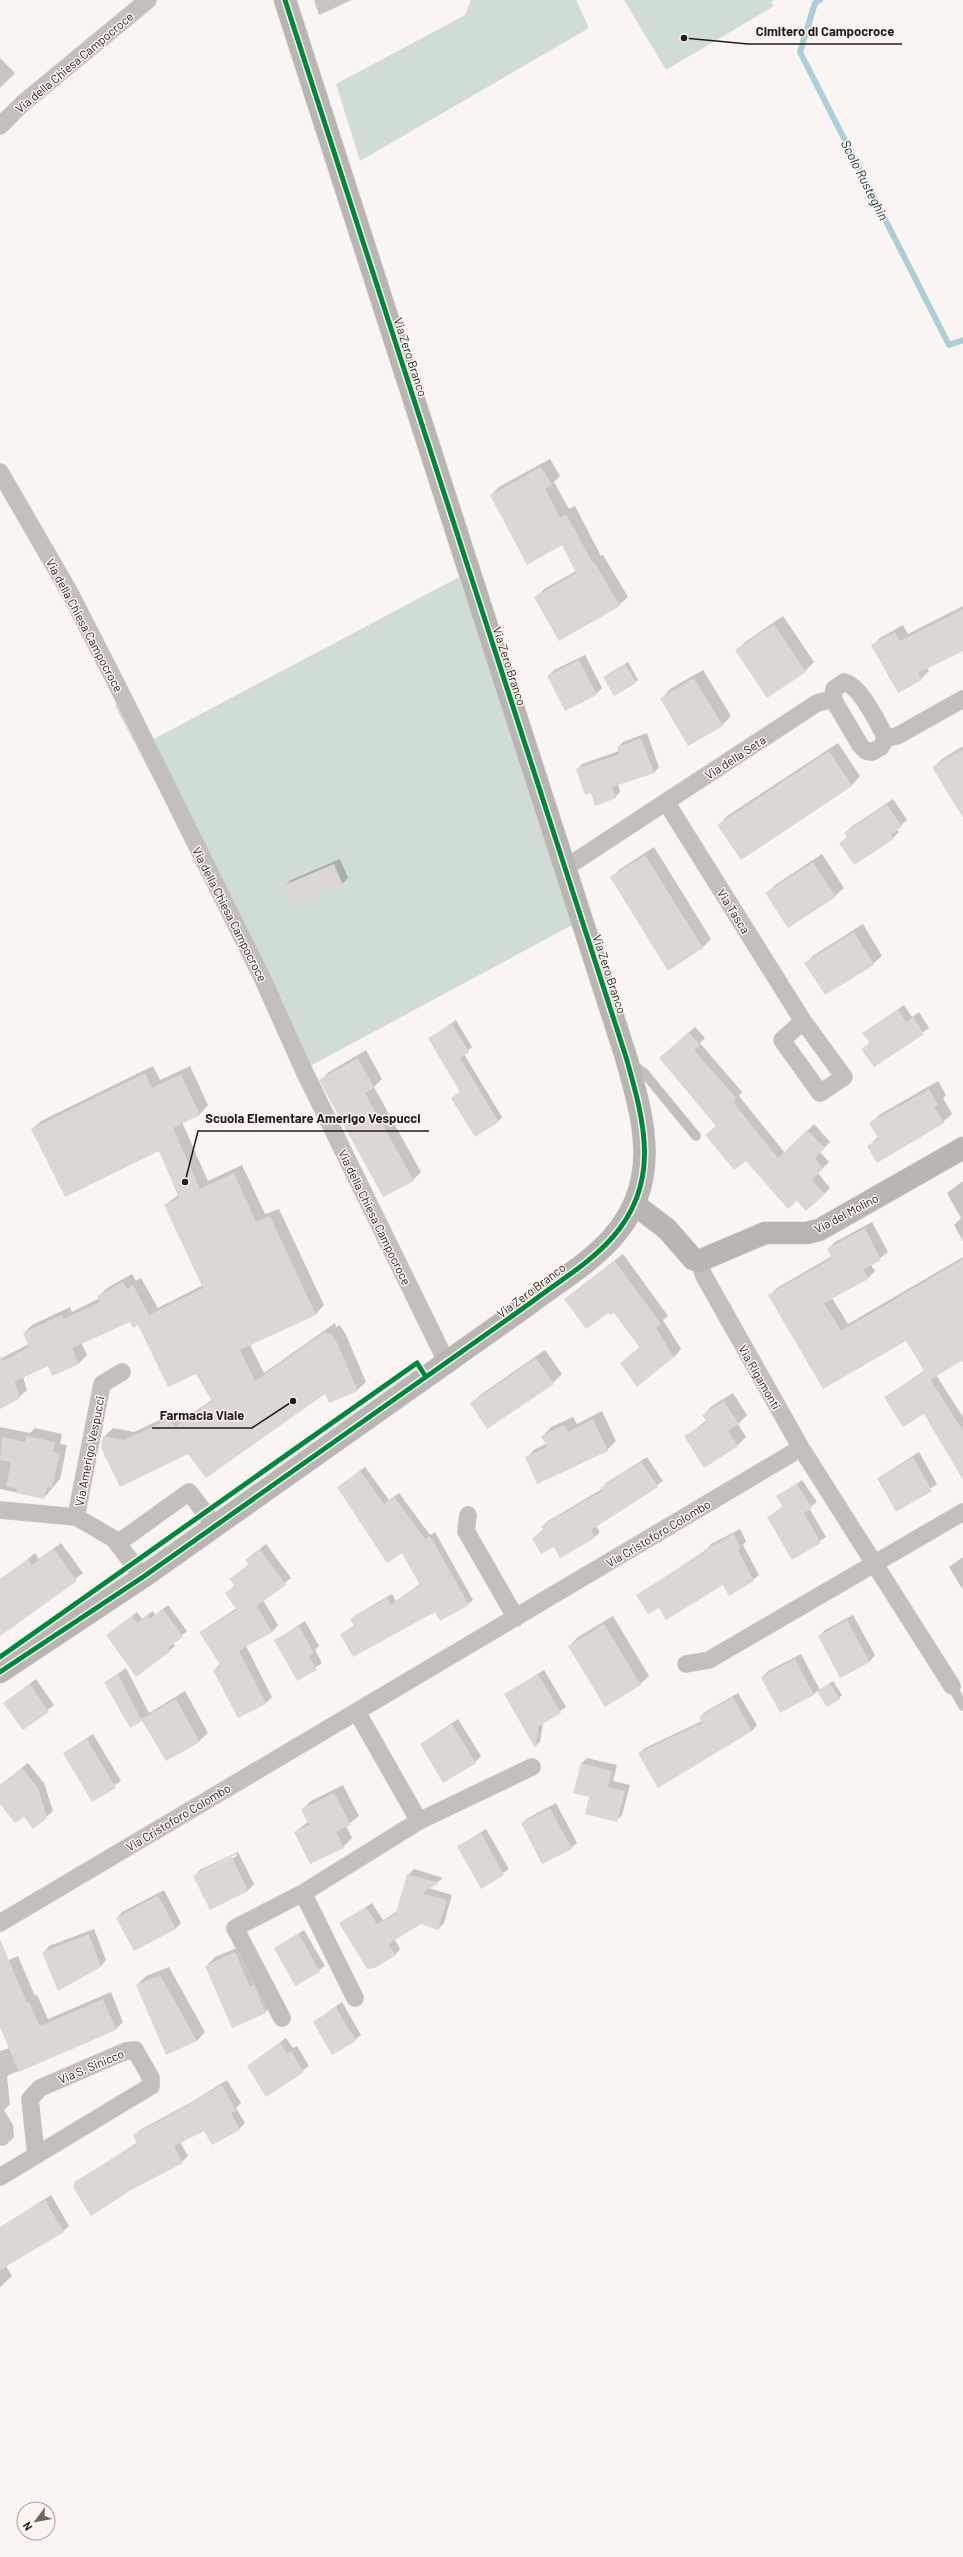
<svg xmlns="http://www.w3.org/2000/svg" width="963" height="2557" viewBox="0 0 963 2557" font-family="Barlow,sans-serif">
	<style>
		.green { fill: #d0ddd4 }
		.shadow { fill: #0003; fill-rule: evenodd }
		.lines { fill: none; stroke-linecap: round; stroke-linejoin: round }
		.stream { stroke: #acced6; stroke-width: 6 }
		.building { fill: #dcd6d4 }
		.lane-casing { stroke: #d7d3d1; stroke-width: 10 }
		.street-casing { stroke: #d7d3d1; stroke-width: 18 }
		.secondary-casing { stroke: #d7d3d1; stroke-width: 23 }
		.lane { stroke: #c3bfbd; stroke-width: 9 }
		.street { stroke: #c3bfbd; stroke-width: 17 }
		.secondary { stroke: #b9b5b2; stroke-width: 22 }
		.cycleway-casing { stroke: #fdf4f0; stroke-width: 8 }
		.cycleway { stroke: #00873e; stroke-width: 5 }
		.labels { text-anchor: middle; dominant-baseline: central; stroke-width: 3; stroke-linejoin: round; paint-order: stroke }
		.street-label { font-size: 12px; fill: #241c18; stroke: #fdf4f0 }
		.water-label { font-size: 13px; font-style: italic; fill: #073a42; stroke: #fdf4f0 }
		.leader { fill: none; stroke: #241c18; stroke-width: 1.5 }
		.callout-dot { fill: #241c18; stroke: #fdf4f0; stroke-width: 1.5 }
		.callout-label { font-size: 13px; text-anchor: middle; font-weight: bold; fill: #241c18; stroke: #fdf4f0; stroke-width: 3; stroke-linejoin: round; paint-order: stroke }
	</style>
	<rect width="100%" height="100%" fill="#faf5f3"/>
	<path class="green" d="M471,0H576L589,28L360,161L336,84L465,15Z
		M624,0H775L771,2L774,6L666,70Z
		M459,577L574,924L299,1072L255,971L115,706L125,697L150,741Z"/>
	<path class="shadow" d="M314,0H352L319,15Z
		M0,58L15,73L0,88Z
		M550,459L560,476L554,482L569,509L575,506L601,556L603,555L628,597L619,605L536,598L544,589L576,571L562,544L491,495L499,487Z
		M963,606V650L927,668L929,671L921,679L898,692L872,646L880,638L903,625L908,634Z
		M783,616L814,662L805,671L736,651L745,642Z
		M585,655L602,688L596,694L548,676L554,670Z
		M628,662L638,680L614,695L606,675Z
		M703,670L731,716L722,725L662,698L670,689Z
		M647,733L659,767L654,773L618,784L620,792L615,797L591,792L577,770L582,764L619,751L618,747L623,742Z
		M838,743L860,776L852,785L741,858L719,825L727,816Z
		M963,746V816L934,767L942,759Z
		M893,799L907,820L897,829L899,832L893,838L841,843L847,837L845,833L851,827Z
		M654,847L711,939L702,948L611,878L620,869Z
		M822,854L844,888L835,896L767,894L775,885Z
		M340,859L348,878L342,884L285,885L291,880Z
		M863,924L882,956L873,964H805L814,955Z
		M904,1005L912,1017L919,1012L929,1028L874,1066L863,1049L870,1042L864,1033Z
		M456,1020L472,1047L464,1054L502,1117L498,1122L452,1098L461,1091L430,1038Z
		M695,1027L705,1038L700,1043L742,1092L739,1096L785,1153L814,1124L830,1142L820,1152L829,1162L818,1173L830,1188L824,1194L797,1199L717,1126L667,1052Z
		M366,1050L382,1079L374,1087L421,1172L413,1180L321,1080L329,1072Z
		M153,1066L160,1080L190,1066L208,1105L200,1114L182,1122L208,1181L242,1165L265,1214L279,1209L324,1305L316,1314L250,1345L264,1373L335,1323L336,1327L340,1325L346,1335L366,1382L357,1390L326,1392L189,1453L104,1437L113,1428L134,1432L179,1411L184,1419L213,1399L196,1373L139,1324L131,1321L81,1342L87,1355L79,1363L53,1375L49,1365L23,1377L27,1390L18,1398L0,1408V1359L29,1344L24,1333L32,1325L70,1307L72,1312L100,1298L99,1296L107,1288L132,1274L136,1281L141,1278L158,1308L203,1285L165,1205L178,1195L159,1150L32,1129L41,1121Z
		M938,1081L946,1095L943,1098L952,1114L943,1122L869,1146L878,1137L870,1124L879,1115Z
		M963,1181V1241L954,1225L961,1218L947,1193Z
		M872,1222L888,1252L871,1265L875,1271L867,1279L832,1298L848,1324L963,1257V1363L961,1360L936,1375L963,1417V1459L924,1413L886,1397L925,1370L906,1340L824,1388L770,1295L777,1288L832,1256L828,1249L835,1242Z
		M623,1254L668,1316L663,1320L681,1349L674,1357L621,1363L640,1347L614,1311L565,1299Z
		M545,1350L562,1374L553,1383L471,1404L480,1395Z
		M733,1393L747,1415L738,1424L746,1437L737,1446L685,1437L707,1420L703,1415L712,1406Z
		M602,1411L616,1441L607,1450L526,1458L535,1449L546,1444L543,1436L551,1427L573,1417L577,1424Z
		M0,1427L30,1433L35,1428L62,1434L60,1444L67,1445L60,1479L44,1498L0,1489Z
		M919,1452L937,1484L897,1510L878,1478Z
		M647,1457L663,1481L596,1526L600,1532L595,1537L561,1557L554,1545L533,1538L544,1529L542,1526L548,1521L602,1489L606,1483Z
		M365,1467L389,1500L399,1493L430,1535L435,1532L473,1600L468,1604L341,1634L355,1625L351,1619L356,1615L392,1594L396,1601L420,1584L402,1552L338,1487Z
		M802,1480L817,1502L809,1508L826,1537L792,1558L769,1517L783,1506L777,1497Z
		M740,1529L746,1541L743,1545L759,1575L753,1580L723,1583L659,1607L638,1595L706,1550L711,1544Z
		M61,1543L83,1573L13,1627L0,1634V1592L9,1574L35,1553L39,1559Z
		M266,1544L291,1578L263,1600L278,1625L272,1632L246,1646L272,1697L266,1703L238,1717L214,1670L220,1664L200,1632L237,1608L226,1594L235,1585L231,1579L249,1564L246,1560L253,1554Z
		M963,1557V1590L949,1567Z
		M168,1605L187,1631L173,1643L175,1646L170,1650L112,1631L137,1612L142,1619L153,1611L155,1615Z
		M853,1615L875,1655L870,1661L841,1677L819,1636L825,1630Z
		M613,1616L649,1676L640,1684L569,1646L578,1637Z
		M305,1621L319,1646L315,1650L322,1663L298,1679L276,1640Z
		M801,1654L820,1690L833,1681L842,1695L839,1698L827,1706L817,1691L813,1695L762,1677L768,1671Z
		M126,1668L149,1713L185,1691L208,1733L199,1741L142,1720L130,1726L106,1682Z
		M544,1670L566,1707L543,1723L540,1742L535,1746L505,1694Z
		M36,1679L54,1705L23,1729L4,1703Z
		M738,1693L757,1725L752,1731L639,1753L645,1748L702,1721L700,1717L705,1712Z
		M458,1719L481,1756L475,1762L421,1744Z
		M93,1734L121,1781L92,1800L64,1753Z
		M587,1758L617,1765L613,1781L630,1785L622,1815L616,1821L590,1796L582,1763Z
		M28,1763L44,1783L53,1811L33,1828L24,1815L0,1799V1785Z
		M343,1785L359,1816L346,1826L352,1838L343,1847L295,1832L308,1822L303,1809L311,1801Z
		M556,1803L577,1843L571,1848L522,1823L528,1818Z
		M486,1829L509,1869L481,1887L458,1847Z
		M238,1852L254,1884L248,1890L210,1908L195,1876L200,1870ZM236,1854L237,1856L200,1874V1872Z
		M414,1869L443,1878L429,1888L452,1895L444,1923L438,1929L421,1923L395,1940L400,1949L395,1955L341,1924L372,1903L383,1920L397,1911L408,1875Z
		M164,1890L181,1923L175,1929L117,1918L122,1912Z
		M94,1929L106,1960L101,1966L58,1990L44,1952L49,1946Z
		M304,1930L325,1966L296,1985L275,1948Z
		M244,1945L274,2004L265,2012L206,1966L215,1957Z
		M18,1956L35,1996L37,1995L48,2019L111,1992L123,2022L116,2029L7,2076L10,2104L4,2110L13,2125L14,2137L6,2145L0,2146V2051L10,2048L0,2024V1964Z
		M169,1967L205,2032L197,2041L137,1985L146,1976Z
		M342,2002L361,2035L355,2040L314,2022Z
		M286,2038L293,2048L297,2046L309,2066L266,2095L248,2066Z
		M227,2080L241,2103L236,2108L245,2123L239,2129H204L180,2142L188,2156L182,2162L75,2183L138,2142L134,2135L140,2130L190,2103Z
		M51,2195L69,2226L63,2231L4,2225Z
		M0,2256L12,2276L0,2287Z"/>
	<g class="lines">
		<path class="stream" d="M820,0L815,3L800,52L949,345L963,340"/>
	</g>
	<path class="building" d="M541,467L552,485L545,489L560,517L566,514L593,563L594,562L620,606L559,641L534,597L576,573L562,545L527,565L490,495Z
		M963,609V651L918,673L922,680L898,693L871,645L895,632L900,641Z
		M774,624L806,672L767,698L735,650Z
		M579,660L597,695L565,711L547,676Z
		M625,664L636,683L614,696L603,677Z
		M694,678L723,726L688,746L660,698Z
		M641,738L654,773L612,787L616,798L595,806L591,793L585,795L576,769L619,754L617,747Z
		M963,749V818L932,767Z
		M829,751L852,786L741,860L717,825Z
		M887,804L902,827L891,834L894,839L854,865L839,843L847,838L844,833Z
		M645,855L703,948L668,971L610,877Z
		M813,862L836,897L788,928L765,893Z
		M334,864L343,885L293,906L284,885Z
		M854,932L874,965L825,995L804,963Z
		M898,1009L906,1022L913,1017L924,1034L874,1067L861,1049L870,1043L862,1033Z
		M452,1024L469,1052L460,1058L499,1122L475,1137L451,1098L460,1092L428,1038Z
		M689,1032L700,1045L694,1050L736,1098L734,1103L778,1158L807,1130L825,1148L815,1158L823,1169L812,1180L825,1194L806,1211L797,1201L788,1209L746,1161L734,1170L705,1135L716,1126L659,1058Z
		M358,1058L374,1088L365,1093L414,1181L383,1197L319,1080Z
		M145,1073L152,1088L181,1074L200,1115L173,1128L200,1189L234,1173L256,1222L270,1216L316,1315L240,1350L255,1381L326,1331L328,1334L331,1333L337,1343L358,1391L329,1403L325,1394L206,1478L188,1454L120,1487L101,1448L103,1436L124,1440L171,1418L175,1427L212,1401L196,1374L168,1387L138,1325L133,1328L130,1322L72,1348L79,1364L52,1376L48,1366L14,1382L19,1393V1399L0,1409V1355L3,1361L29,1347L23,1333L61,1315L64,1319L100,1302L97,1296L123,1282L127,1289L133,1285L149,1315L203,1288L164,1205L179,1198L159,1151L65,1197L31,1129Z
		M929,1089L938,1105L934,1107L944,1123L877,1163L867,1146L879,1139L869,1123Z
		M865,1228L881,1260L863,1270L868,1279L824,1303L841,1331L963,1259V1360L930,1380L906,1341L823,1389L768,1295L832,1258L827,1249Z
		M615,1261L661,1324L656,1328L674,1357L637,1387L620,1363L640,1348L614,1313L610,1315L608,1313L586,1329L564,1299Z
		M536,1358L554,1384L487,1429L470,1403Z
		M925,1371L963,1431V1480L924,1414L903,1427L884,1397Z
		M724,1401L739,1424L728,1431L738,1446L704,1468L684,1436L707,1422L702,1415Z
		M593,1419L608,1451L537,1484L525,1457L547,1447L541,1436L564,1425L568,1432Z
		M26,1436L55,1442L53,1452L60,1453L52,1488L47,1487L44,1499L16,1493L17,1489L6,1486L11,1462L0,1460L2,1437L25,1442Z
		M913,1457L932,1491L896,1512L877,1478Z
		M641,1461L658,1487L591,1530L595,1538L560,1558L554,1547L541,1554L532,1538L544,1531L541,1526L602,1491L600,1488Z
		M360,1471L384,1504L394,1497L425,1539L430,1536L469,1605L440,1621L435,1612L353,1657L340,1634L354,1626L350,1619L387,1598L391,1605L420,1585L402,1553L387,1563L337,1487Z
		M797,1484L812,1508L804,1513L821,1543L792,1560L767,1517L783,1507L776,1496Z
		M734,1534L741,1548L738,1550L754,1581L729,1596L723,1585L666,1620L659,1608L648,1614L636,1595L705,1552L704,1550Z
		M54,1549L77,1581L0,1636V1579L28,1559L32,1565Z
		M260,1549L286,1585L257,1606L272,1632L239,1651L266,1704L238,1718L213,1670L221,1666L199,1632L237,1610L225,1593L235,1586L229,1579L249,1565L245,1560Z
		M163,1609L183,1637L168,1648L171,1651L136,1677L106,1635L132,1616L137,1623L147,1615L150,1619Z
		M847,1620L870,1662L840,1678L818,1636Z
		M604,1624L641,1685L605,1707L568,1646Z
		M299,1626L314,1653L309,1656L317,1670L297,1681L274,1640Z
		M795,1659L814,1695L780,1713L761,1677Z
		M118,1674L142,1721L130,1728L104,1682Z
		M538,1674L561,1713L539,1726L535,1748L504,1694Z
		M830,1683L840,1699L827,1707L817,1691Z
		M30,1684L49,1712L23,1730L3,1703Z
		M733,1697L752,1731L658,1788L638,1753L702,1723L699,1717Z
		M176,1699L200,1742L166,1761L141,1719Z
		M452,1724L476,1763L443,1783L420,1744Z
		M87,1739L116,1788L92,1802L63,1753Z
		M581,1763L612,1771L608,1787L625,1791L617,1822L585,1814L589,1797L573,1793Z
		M22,1768L38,1788L47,1818L33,1829L24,1817L15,1823L0,1804V1785Z
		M334,1793L351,1825L336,1832L344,1848L310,1864L294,1832L309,1825L301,1809Z
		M550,1808L572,1849L542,1864L521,1823Z
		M481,1833L504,1875L481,1889L457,1846Z
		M232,1857L248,1891L210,1910L193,1876Z
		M407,1874L439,1883L422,1893L447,1900L438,1930L421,1924L388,1944L396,1955L375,1968L367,1969L339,1923L366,1907L377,1924L396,1913Z
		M158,1895L176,1929L134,1951L116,1918Z
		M89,1934L101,1967L58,1991L42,1952Z
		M299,1934L320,1972L295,1986L274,1948Z
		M0,1939L27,2003L29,2002L40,2026L103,1999L116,2030L19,2072L0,2027Z
		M235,1952L250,1987L254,1985L266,2013L232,2028L205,1966Z
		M160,1975L197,2041L166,2055L136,1985Z
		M336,2007L356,2041L332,2055L313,2022Z
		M280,2042L287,2053L291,2051L304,2072L266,2097L247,2066Z
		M222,2085L236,2110L231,2113L240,2130L212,2145L204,2131L174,2146L183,2163L131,2190L91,2216L74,2189V2182L137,2144L133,2135L189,2105L188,2104Z
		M45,2200L64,2232L0,2270V2227Z"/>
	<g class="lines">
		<g class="lane-casing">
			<path id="lane" d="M632,1066H635L645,1074L696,1136
				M952,1686L963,1706"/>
		</g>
		<g class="street-casing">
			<path id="street" d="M0,126L22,104L148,0
				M0,472L70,593L116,683L261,975L305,1073L447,1363
				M844,682C861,686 877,722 886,738L881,747L872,752L866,751L860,745L833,699L834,689Z
				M886,738L897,736L963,699
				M666,802L803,1021L844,1077L820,1093L782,1040L803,1021
				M565,868L817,703L833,699
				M699,1261L704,1276L801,1448L952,1686
				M0,1510L76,1517L114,1539L143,1577
				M468,1515L466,1531L516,1618
				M76,1517L102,1384L122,1372
				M118,1543L189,1492L215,1526
				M686,1664L709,1660L963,1512
				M419,1821L532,1767
				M303,1893L355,1998
				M0,1923L801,1448
				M282,2018L235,1928L303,1893L419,1821L357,1712
				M0,2177L151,2086V2078L135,2050L126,2051L40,2088L30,2099L36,2155"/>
		</g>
		<g class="secondary-casing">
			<path id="secondary" d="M634,1204L667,1229L693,1259L699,1261L765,1233H807L819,1230L963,1148
				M0,1672L143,1577L529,1304C556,1283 589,1264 612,1238C662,1182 644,1121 626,1057L285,0"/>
		</g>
		<use href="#lane" class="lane"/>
		<use href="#street" class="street"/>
		<use href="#secondary" class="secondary"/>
		<g class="cycleway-casing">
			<path id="cycleway" d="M0,1657L417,1363L426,1377
				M0,1672L143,1577L529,1304C556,1283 589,1264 612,1238C662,1182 644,1121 626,1057L285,0"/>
		</g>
		<use href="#cycleway" class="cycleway"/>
	</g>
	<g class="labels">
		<g class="street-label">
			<text transform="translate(74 62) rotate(-40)">Via della Chiesa Campocroce</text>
			<text transform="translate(411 357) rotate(72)">Via Zero Branco</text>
			<text transform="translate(85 625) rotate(62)">Via della Chiesa Campocroce</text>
			<text transform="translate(510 666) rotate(72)">Via Zero Branco</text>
			<text transform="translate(735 757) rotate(-33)">Via della Seta</text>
			<text transform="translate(734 911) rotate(58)">Via Tasca</text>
			<text transform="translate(230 914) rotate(63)">Via della Chiesa Campocroce</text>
			<text transform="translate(610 974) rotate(72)">Via Zero Branco</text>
			<text transform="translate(846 1213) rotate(-28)">Via del Molino</text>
			<text transform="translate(375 1217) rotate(64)">Via della Chiesa Campocroce</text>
			<text transform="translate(531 1290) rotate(-37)">Via Zero Branco</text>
			<text transform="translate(760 1377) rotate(60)">Via Rigamonti</text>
			<text transform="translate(89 1451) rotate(-79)">Via Amerigo Vespucci</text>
			<text transform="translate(658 1533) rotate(-31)">Via Cristoforo Colombo</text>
			<text transform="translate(178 1817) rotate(-31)">Via Cristoforo Colombo</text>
			<text transform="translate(91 2066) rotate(-23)">Via S. Sinicco</text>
		</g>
		<g class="water-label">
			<text transform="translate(865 180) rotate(63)">Scolo Rusteghin</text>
		</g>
	</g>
	<path class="leader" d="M684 38L748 44H902M185 1182L198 1131H429M293 1401L252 1428H152"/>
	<g class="callout-dot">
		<circle cx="684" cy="38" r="4"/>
		<circle cx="185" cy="1182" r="4"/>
		<circle cx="293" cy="1401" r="4"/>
	</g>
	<g class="callout-label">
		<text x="825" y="36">Cimitero di Campocroce</text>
		<text x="313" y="1123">Scuola Elementare Amerigo Vespucci</text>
		<text x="202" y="1420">Farmacia Viale</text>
	</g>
	<g transform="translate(36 2521) rotate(238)"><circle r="19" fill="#fdf4f0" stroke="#a69e9a"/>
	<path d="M0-3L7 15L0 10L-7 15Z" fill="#6f6865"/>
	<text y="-6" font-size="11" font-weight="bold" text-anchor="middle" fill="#241c18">N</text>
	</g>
</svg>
